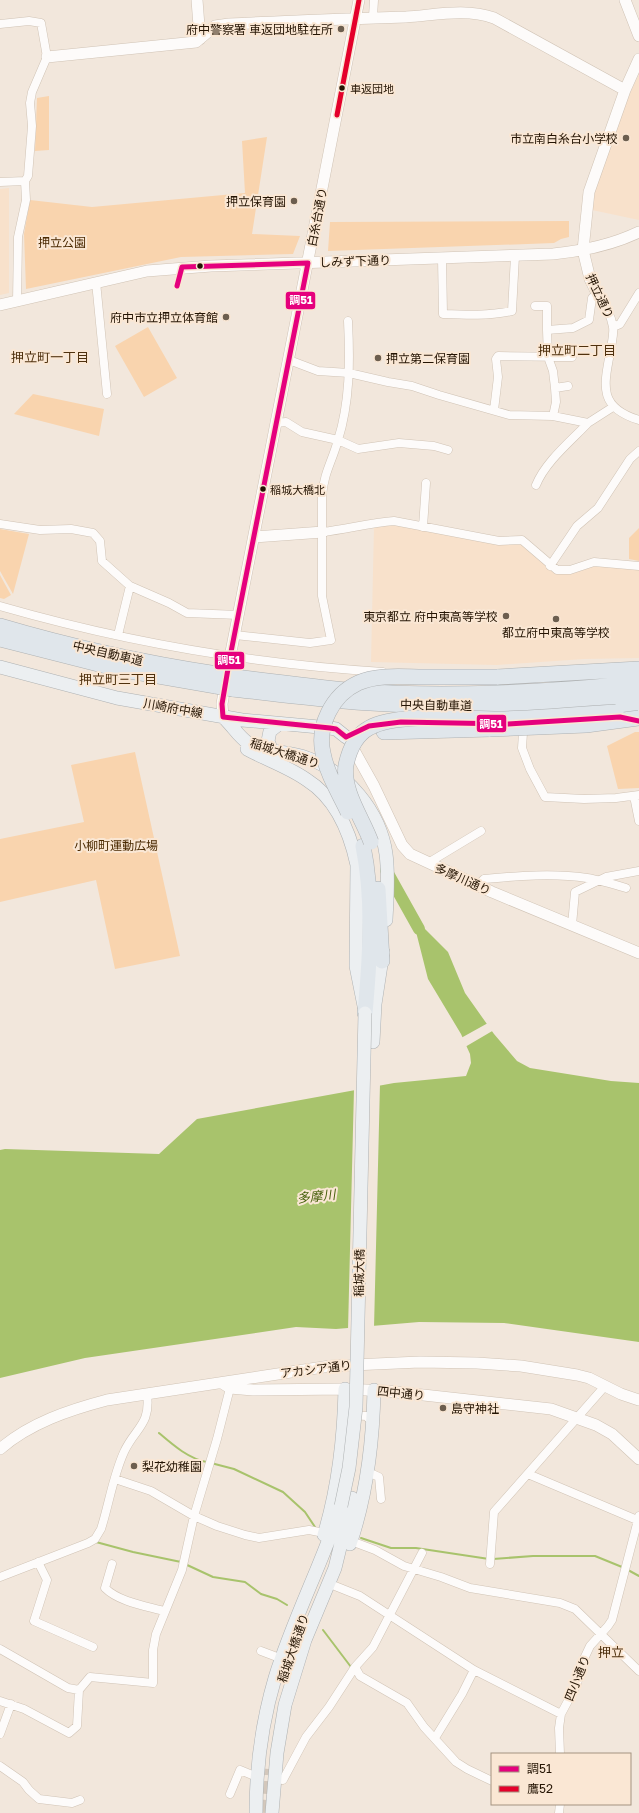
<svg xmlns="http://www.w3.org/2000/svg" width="639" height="1813" viewBox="0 0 639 1813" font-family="'Golos Text','Noto Sans JP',sans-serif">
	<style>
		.built { fill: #f8e1cb }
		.green { fill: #f9d4ae }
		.water { fill: #a8c36c }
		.pier { fill: #f2e7dc }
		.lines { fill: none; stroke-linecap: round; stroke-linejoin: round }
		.stream { stroke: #a8c36c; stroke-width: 2 }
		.river { stroke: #a8c36c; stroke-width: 12 }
		.primary-tunnel { stroke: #d3c7bb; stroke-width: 13; stroke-dasharray: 13 6; stroke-linecap: butt }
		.street-casing { stroke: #d0c3b5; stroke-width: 9 }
		.secondary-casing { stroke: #d0c3b5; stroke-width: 12 }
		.primary-casing { stroke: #aeb1b2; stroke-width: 14 }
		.highway-casing { stroke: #aeb1b2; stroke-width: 16 }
		.street { stroke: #fdfbfa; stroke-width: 8 }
		.secondary { stroke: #fdfbfa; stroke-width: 11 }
		.primary { stroke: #eceff1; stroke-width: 13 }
		.highway { stroke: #e0e6eb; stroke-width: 15 }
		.primary-bridge-casing { stroke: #aeb1b2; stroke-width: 14; stroke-linecap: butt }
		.highway-bridge-casing { stroke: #aeb1b2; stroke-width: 16; stroke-linecap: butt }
		.primary-bridge { stroke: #eceff1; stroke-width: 13 }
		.highway-bridge { stroke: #e0e6eb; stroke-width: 15 }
		.bus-1-casing { stroke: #fae7d4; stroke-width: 8 }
		.bus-2-casing { stroke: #fae7d4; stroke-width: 8 }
		.bus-1 { stroke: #e5007d; stroke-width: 5 }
		.bus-2 { stroke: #e4002b; stroke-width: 5 }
		.poi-dot { fill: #6c5e4f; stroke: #fae7d4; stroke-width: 1.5 }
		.bus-dot { fill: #241403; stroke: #fae7d4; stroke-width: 1.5 }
		.labels { text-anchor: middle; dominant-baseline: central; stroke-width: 4; stroke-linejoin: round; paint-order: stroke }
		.bus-label { font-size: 11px; fill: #241403; stroke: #fae7d4; text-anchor: start }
		.poi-label { font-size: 12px; fill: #241403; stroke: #fae7d4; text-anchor: end }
		.street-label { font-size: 12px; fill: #241403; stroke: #fae7d4 }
		.park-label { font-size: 12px; fill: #4a2900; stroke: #fae7d4 }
		.neighbourhood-label { font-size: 13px; fill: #4f310e; stroke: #fae7d4 }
		.water-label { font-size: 13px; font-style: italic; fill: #455f0a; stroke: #fae7d4 }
		.line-badge { stroke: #fae7d4; stroke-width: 1.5 }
		.badge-label { font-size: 11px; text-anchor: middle; font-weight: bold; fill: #fff }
	</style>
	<rect width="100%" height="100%" fill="#f2e7dc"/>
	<path class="built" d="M639,74V220L592,210L595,186L627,100Z
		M9,188V293L0,295V189Z
		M386,524L523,544L555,572L563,574L591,565L639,568V658L584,659L497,665L371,662L374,526Z"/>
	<path class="green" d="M49,96V150L35,151L37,98Z
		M267,137L252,234L300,236L293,254L181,257L26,289L24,234L30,200L92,207L245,193L242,141Z
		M569,221V237L561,239L554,243L328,251L330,222Z
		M148,327L177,378L144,397L115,346Z
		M33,394L104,409L99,436L14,414Z
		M639,528V561L629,559V538Z
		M0,529L29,534L13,594L0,571Z
		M0,575L11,595L4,599L0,598Z
		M635,732H639V788L618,789L607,746Z
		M135,752L180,956L115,969L96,880L0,902V839L84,822L71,765Z"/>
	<path class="water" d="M412,916L448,952L465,993L494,1034L517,1061L530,1068L611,1081L639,1083V1342L504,1323L419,1322L336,1329L296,1327L85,1358L0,1378V1150L5,1149L159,1154L197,1119L394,1083L466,1076L471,1063L470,1054L461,1034L428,979Z"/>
	<path class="pier" d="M488,1023L494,1030L465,1047L461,1038Z
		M380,1084L374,1328L348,1330L354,1089Z"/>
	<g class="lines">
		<path class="stream" d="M159,1433C173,1445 189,1459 207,1462
			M211,1463L234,1469L283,1492L305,1512L315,1527
			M361,1538L391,1548H416L489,1559
			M96,1542L133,1552L181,1562
			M493,1559L533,1556H595L622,1567
			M185,1564L213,1577L245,1582L261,1594L277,1599L287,1605
			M628,1570L639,1576
			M323,1630L351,1667"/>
		<path class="river" d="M386,870L419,929"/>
		<path class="primary-tunnel" d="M266,1813L269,1769"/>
		<g class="street-casing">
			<path id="street" d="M373,17L374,0
				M0,24L29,21L41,23L47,57L32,92L30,103L32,126L28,176L25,181L26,200L18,237L17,302
				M0,182L25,181
				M442,258L443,314C466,315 489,316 512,311L515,256
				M96,282L107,394
				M535,306H547V330L573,328L589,320L592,298L597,293C604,304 611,314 613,327C614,334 612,341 611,348C604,385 597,407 639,420
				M613,327L620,324L639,293
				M547,330L548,357L553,371L555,388L556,402L553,416
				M289,360L318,371L349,373L388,382L412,386L439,395L509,415L553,416L588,423L613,407
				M555,388L568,386
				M494,410L498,377L496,359L498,356L572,357
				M276,423L286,422L302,432L338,440L358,449L399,443L434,446L448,450
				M536,485C546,461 570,442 588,423
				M0,524L40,530L71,529L93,533L100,541L102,561L130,586L169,603L187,613L239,615
				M423,527L426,483
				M323,532C347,529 370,523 394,521L499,541L522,540L557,570H570L594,562L639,566
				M550,566L577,526L598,508L630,459L639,451
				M0,606C125,642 253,664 383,672
				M118,635L130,586
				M235,635L310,643L331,640L322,596V496C324,472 332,462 338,440C350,402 350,361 348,321
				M523,733L522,748L530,769L545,797L584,799L616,798L639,795
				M634,796L639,821
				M428,863L481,831
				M478,885L484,879C517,876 554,873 587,878C600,880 613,884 626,888
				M572,925L575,892L606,877L639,871
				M351,1415L366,1416L373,1423
				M368,1472L379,1477L381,1499
				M528,1474L637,1520
				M115,1479L151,1491L194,1516L217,1526L245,1535L259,1538L309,1530L324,1533
				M351,1541L375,1550L404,1566L441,1577L470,1588L560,1603L575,1609L639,1671
				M38,1562L47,1580L34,1621L93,1647
				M112,1564L105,1588C119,1602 146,1606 164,1611
				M490,1564L494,1512L605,1386
				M0,1577L88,1543L95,1539L101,1529C109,1504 113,1476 124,1452C135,1428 151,1425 147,1394
				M335,1586L360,1596L474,1670L561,1714
				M0,1649L68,1688L79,1690L77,1726L69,1733L24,1709L0,1701
				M261,1651L277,1657
				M355,1667L360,1676L407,1703L424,1727L456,1762L467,1769L492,1781
				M79,1690L90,1677L153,1683V1650L156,1634L182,1570L194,1516L217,1439L230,1388
				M0,1734L11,1704
				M435,1738L462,1694L474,1670
				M560,1754L559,1728L561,1714L577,1684L582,1663L590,1646L608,1626L612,1620L639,1516
				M0,1766L23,1782L29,1790L39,1799L72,1803L80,1800
				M275,1779L283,1780L306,1737L329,1707L355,1667L373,1647L422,1553
				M230,1794L240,1770L257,1777
				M559,1813L560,1804"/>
		</g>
		<g class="secondary-casing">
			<path id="secondary" d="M197,0L200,39
				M625,0L639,36
				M47,57L196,42L215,26L229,24C288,21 347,19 406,17C436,15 466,8 494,18L625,90L589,192L583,250L590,279L597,293
				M625,90L639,59
				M0,305L147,271L211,266L553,254C583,251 612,245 639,232
				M254,537L323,532
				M223,717L222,704L230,657L359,0
				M350,743L374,786L402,845L410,854L492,892L639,953
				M222,1383L230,1388L253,1390L345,1389L387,1391L551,1409L596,1425L612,1434L639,1459
				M0,1449C30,1423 69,1410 107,1400L330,1366L420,1362L477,1363L521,1366L577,1375L589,1378L621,1394L639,1400"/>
		</g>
		<g class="primary-casing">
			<path id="primary" d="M0,667L117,698L242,720L330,728L336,729L346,737
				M223,717C232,725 238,736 248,743C265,753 289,751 307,758C347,772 380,811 386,854C389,876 387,898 386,920
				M247,749C267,760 289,767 307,780C337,799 350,832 357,865L356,966L364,1006
				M271,749L268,741L270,731L279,724
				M373,1042L375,1004L383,952
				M324,1535C338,1489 344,1437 345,1389
				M350,1544C367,1494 373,1442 374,1390
				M256,1813C256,1767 262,1722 275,1678C293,1619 322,1564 341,1506
				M272,1813L277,1753L285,1705L305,1640L335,1568L352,1498"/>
		</g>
		<g class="highway-casing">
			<path id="highway" d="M0,626C71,647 144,663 217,674
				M0,639L118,669L216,686
				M235,677C275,682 315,687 355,691C449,698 545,692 639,683
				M497,677L639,669
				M233,689C294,696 356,704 418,705C491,707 566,702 639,695
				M616,712L639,710
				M384,732L490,729
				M363,846C374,900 370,958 365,1013
				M378,889L382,961"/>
		</g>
		<use href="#street" class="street"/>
		<use href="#secondary" class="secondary"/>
		<use href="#primary" class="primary"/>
		<use href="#highway" class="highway"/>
		<g class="primary-bridge-casing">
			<path id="primary-bridge" d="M341,1506L349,1468L356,1407L365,1013"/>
		</g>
		<g class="highway-bridge-casing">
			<path id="highway-bridge" d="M217,674L235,677
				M216,686L233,689
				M490,729L586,725L639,718
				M348,812C339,793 327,774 323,753C317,726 332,695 358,683C378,674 403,677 424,677C449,677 473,677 497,677
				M371,842C363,819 342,791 346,765C349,751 356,735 369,728C395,712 471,719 504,719C541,718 579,714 616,712"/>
		</g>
		<use href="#primary-bridge" class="primary-bridge"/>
		<use href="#highway-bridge" class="highway-bridge"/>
		<g class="bus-1-casing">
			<path id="bus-1" d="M177,286L182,267L308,263L230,657L222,704L223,717L330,728L336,729L346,737
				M346,737L369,726L401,722L508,724L620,717L639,721"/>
		</g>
		<g class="bus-2-casing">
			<path id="bus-2" d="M337,115L359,0"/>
		</g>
		<use href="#bus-1" class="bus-1"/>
		<use href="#bus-2" class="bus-2"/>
	</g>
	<g class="poi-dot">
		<circle cx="341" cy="29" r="4"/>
		<circle cx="626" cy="138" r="4"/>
		<circle cx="294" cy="201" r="4"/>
		<circle cx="226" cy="317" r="4"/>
		<circle cx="378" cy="358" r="4"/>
		<circle cx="506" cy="616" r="4"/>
		<circle cx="556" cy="619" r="4"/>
		<circle cx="443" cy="1408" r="4"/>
		<circle cx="134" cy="1466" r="4"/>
	</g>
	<g class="bus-dot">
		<circle cx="342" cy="88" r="3.5"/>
		<circle cx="200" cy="266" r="3.5"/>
		<circle cx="263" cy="489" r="3.5"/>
	</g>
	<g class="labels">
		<g class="bus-label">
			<text x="350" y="88">車返団地</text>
			<text x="270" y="489">稲城大橋北</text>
		</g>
		<g class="poi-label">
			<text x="333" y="29">府中警察署 車返団地駐在所</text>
			<text x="618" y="138">市立南白糸台小学校</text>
			<text x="286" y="201">押立保育園</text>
			<text x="218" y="317">府中市立押立体育館</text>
			<text x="386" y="358" text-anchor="start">押立第二保育園</text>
			<text x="498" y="616">東京都立 府中東高等学校</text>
			<text x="556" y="632" text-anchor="middle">都立府中東高等学校</text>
			<text x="451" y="1408" text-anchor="start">島守神社</text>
			<text x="142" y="1466" text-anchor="start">梨花幼稚園</text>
		</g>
		<g class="street-label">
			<text transform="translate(317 217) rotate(-79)">白糸台通り</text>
			<text transform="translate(355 261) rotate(-2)">しみず下通り</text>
			<text transform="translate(600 296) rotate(65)">押立通り</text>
			<text transform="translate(108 653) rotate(13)">中央自動車道</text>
			<text transform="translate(436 705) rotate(1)">中央自動車道</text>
			<text transform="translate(173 708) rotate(10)">川崎府中線</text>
			<text transform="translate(285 753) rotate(18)">稲城大橋通り</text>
			<text transform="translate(463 879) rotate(24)">多摩川通り</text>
			<text transform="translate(359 1273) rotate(-89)">稲城大橋</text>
			<text transform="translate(316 1369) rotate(-7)">アカシア通り</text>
			<text transform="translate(401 1393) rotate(6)">四中通り</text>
			<text transform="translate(293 1648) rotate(-71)">稲城大橋通り</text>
			<text transform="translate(577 1678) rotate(-68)">四小通り</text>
		</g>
		<g class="park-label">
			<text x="62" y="242">押立公園</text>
			<text x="116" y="845">小柳町運動広場</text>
		</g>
		<g class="neighbourhood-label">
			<text x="577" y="350">押立町二丁目</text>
			<text x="50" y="357">押立町一丁目</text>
			<text x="118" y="679">押立町三丁目</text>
			<text x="611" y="1652">押立</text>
		</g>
		<g class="water-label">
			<text transform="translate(316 1196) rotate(-6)">多摩川</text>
		</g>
	</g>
	<g class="line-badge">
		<rect x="285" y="291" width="31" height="19" rx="4" fill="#e5007d"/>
		<rect x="214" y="651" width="31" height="19" rx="4" fill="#e5007d"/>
		<rect x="476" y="714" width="31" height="19" rx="4" fill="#e5007d"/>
	</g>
	<g class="badge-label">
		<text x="301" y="304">調51</text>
		<text x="229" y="664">調51</text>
		<text x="491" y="728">調51</text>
	</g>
	<rect x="491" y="1753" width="140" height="52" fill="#fae7d4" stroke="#a49380"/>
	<rect x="499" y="1766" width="20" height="6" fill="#e5007d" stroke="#a49380"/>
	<text x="527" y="1773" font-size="12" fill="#241403">調51</text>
	<rect x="499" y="1786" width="20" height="6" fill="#e4002b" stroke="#a49380"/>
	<text x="527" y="1793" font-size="12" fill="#241403">鷹52</text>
</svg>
